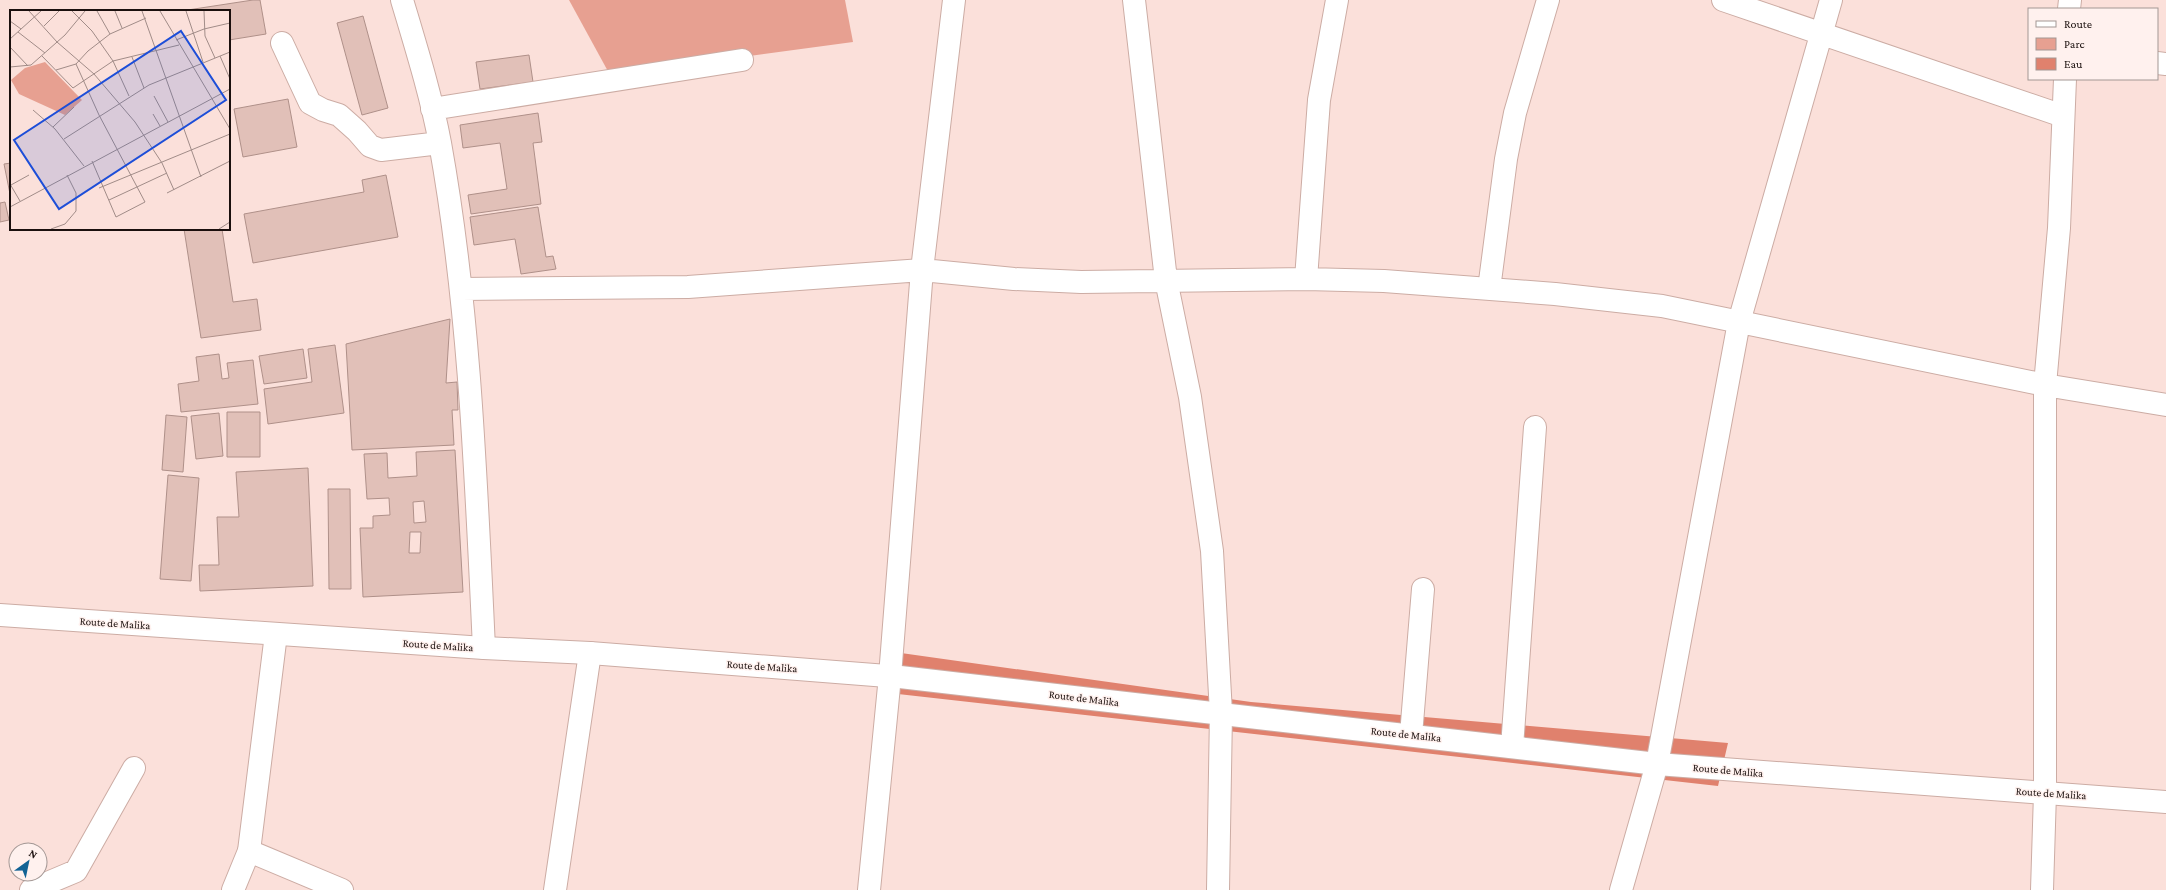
<svg xmlns="http://www.w3.org/2000/svg" width="2166" height="890" viewBox="0 0 2166 890" font-family="'Crimson Pro',serif">
	<style>
		.green { fill: #e7a091 }
		.water { fill: #e0816d }
		.building { fill: #e1c0b8; stroke: #af9089; fill-rule: evenodd }
		.lines { fill: none; stroke-linecap: round; stroke-linejoin: round }
		.minor-casing { stroke: #ccaca4; stroke-width: 24 }
		.major-casing { stroke: #ccaca4; stroke-width: 24 }
		.minor { stroke: #fff; stroke-width: 22 }
		.major { stroke: #fff; stroke-width: 22 }
		.labels { text-anchor: middle; dominant-baseline: central; stroke-width: 3; stroke-linejoin: round; paint-order: stroke }
		.street-label { font-size: 11px; fill: #1a0f0d; stroke: #fff1ee }
		.inset-road { fill: none; stroke: #a18c88; stroke-width: 1 }
		.view { fill: #1d4ed8; fill-opacity: 0.15; stroke: #1d4ed8; stroke-width: 2 }
		.inset-edge { fill: none; stroke: #1a0f0d; stroke-width: 2 }
	</style>
	<rect width="100%" height="100%" fill="#fbe0da"/>
	<path class="green" d="M569,0H845L853,42L610,75Z"/>
	<path class="water" d="M901,653L1251,702L1728,743L1718,786L898,694Z"/>
	<path class="building" d="M253,0H260L266,34L229,40V11H181Z
		M363,16L388,108L362,115L337,23Z
		M529,55L533,82L480,89L476,62Z
		M288,99L297,147L243,157L234,109Z
		M538,113L542,142L533,143L541,204L471,214L468,195L507,189L500,143L463,148L460,125Z
		M11,163V199L4,164Z
		M386,175L398,237L253,263L244,214L364,192L362,180Z
		M5,202L9,220L0,222V203Z
		M538,207L546,257L553,256L556,269L521,274L515,239L474,245L470,217Z
		M184,229H222L233,302L257,299L261,330L201,338Z
		M450,319L446,383L457,382L458,410H452L454,445L352,450L346,344Z
		M335,345L344,413L268,424L264,389L312,382L308,349Z
		M303,349L307,378L264,384L259,356Z
		M219,354L222,379L229,378L227,363L253,360L258,404L181,412L178,384L199,381L196,357Z
		M227,412H260V457H227Z
		M219,413L223,456L196,459L191,416Z
		M166,415L187,417L183,472L162,470Z
		M455,450L463,592L363,597L360,528H373V516L390,515L389,498L367,499L364,454L387,453L388,478L417,476L416,452ZM424,501L426,522L414,523L413,502ZM410,532H421L420,553H409Z
		M308,468L313,586L200,591L199,565H219L217,517H239L236,472Z
		M168,475L199,478L191,581L160,579Z
		M328,489H350L351,589H329Z"/>
	<g class="lines">
		<g class="minor-casing">
			<path id="minor" d="M402,0C416,47 431,95 440,143C470,310 476,480 484,648
				M1134,0L1166,280L1190,397L1212,551L1221,713L1218,890
				M1723,0L2063,116
				M2069,9L2070,0
				M282,43L310,103L323,110L339,115L357,131L370,146L381,150L440,143
				M2157,63L2166,64
				M432,109L742,60
				M1306,279L1319,100L1337,0
				M461,289L688,287L922,270L1014,279L1081,282L1306,279L1384,281L1555,294L1662,306L2045,385L2166,405
				M1489,289L1506,159L1515,113L1548,0
				M1411,735L1423,589
				M1512,747L1535,427
				M249,851L342,890
				M31,890L76,871L134,768
				M555,890L590,653
				M869,890L890,676L922,270L954,0
				M1621,890L1657,764L1739,322L1831,0
				M2042,890L2045,793V385L2059,228L2065,79"/>
		</g>
		<g class="major-casing">
			<path id="major" d="M0,615L484,648L590,653L900,677L1657,764L2166,802
				M233,890L249,851L276,634"/>
		</g>
		<use href="#minor" class="minor"/>
		<use href="#major" class="major"/>
	</g>
	<g class="labels">
		<g class="street-label">
			<text transform="translate(115 623) rotate(4)">Route de Malika</text>
			<text transform="translate(438 645) rotate(4)">Route de Malika</text>
			<text transform="translate(762 666) rotate(4)">Route de Malika</text>
			<text transform="translate(1084 698) rotate(7)">Route de Malika</text>
			<text transform="translate(1406 734) rotate(6)">Route de Malika</text>
			<text transform="translate(1728 770) rotate(5)">Route de Malika</text>
			<text transform="translate(2051 793) rotate(4)">Route de Malika</text>
		</g>
	</g>
	<g transform="translate(10 10)">
		<rect width="220" height="220" fill="#fbe0da"/>
		<path d="M35,52L72,90L55,105L9,84L1,70L15,58Z" fill="#e7a091"/>
		<path class="inset-road" d="M19,1L47,32L84,64L125,112L152,153L164,180M62,1L82,21L103,51L119,86M87,1L100,24M105,1L112,18M132,1L191,167M150,1L220,119M176,1L193,52M194,1L195,26L205,48M0,11L11,19M34,16L49,1M8,22L35,43M0,29L31,1M166,30L194,19L220,13M0,37L18,56M32,46L63,78L103,51L169,35M210,46L220,69M122,47L134,78M66,54L89,105L135,192L106,207L82,151M0,57L21,55L55,25L75,1M46,60L66,54L78,41L100,24L136,8M144,86L158,112M23,100L45,119L74,156M143,104L150,116M43,117L64,97M54,129L139,75L220,42M0,174L10,191M1,175L19,165M89,178L220,124M157,183L220,151M99,190L157,163M0,197L220,79M41,219L55,214L66,201V183L57,165M209,219L220,212"/>
		<path class="view" d="M171,21L216,90L49,199L4,130Z"/>
		<rect width="220" height="220" class="inset-edge"/>
	</g>
	<rect x="2028" y="8" width="130" height="72" fill="#fff1ee" stroke="#a39794"/>
	<rect x="2036" y="21" width="20" height="6" fill="#ffffff" stroke="#a39794"/>
	<text x="2064" y="28" font-size="12" fill="#1a0f0d">Route</text>
	<rect x="2036" y="38" width="20" height="12" fill="#e7a091" stroke="#a39794"/>
	<text x="2064" y="48" font-size="12" fill="#1a0f0d">Parc</text>
	<rect x="2036" y="58" width="20" height="12" fill="#e0816d" stroke="#a39794"/>
	<text x="2064" y="68" font-size="12" fill="#1a0f0d">Eau</text>
	<g transform="translate(28 862) rotate(33)"><circle r="19" fill="#fff1ee" stroke="#a39794"/>
	<path d="M0-3L7 15L0 10L-7 15Z" fill="#126395"/>
	<text y="-6" font-size="11" font-weight="bold" text-anchor="middle" fill="#1a0f0d">N</text>
	</g>
</svg>
